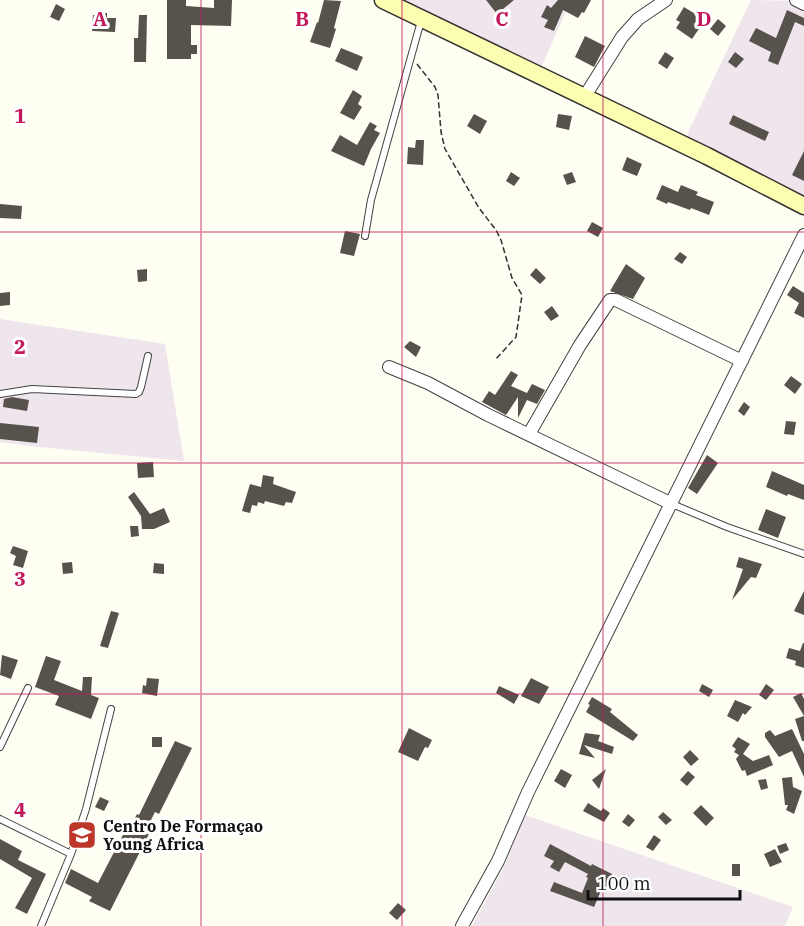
<svg xmlns="http://www.w3.org/2000/svg" width="804" height="926" viewBox="0 0 804 926" font-family="'IBM Plex Serif',serif">
	<style>
		.industrial { fill: #eee5ed }
		.building { fill: #58524c }
		.lines { fill: none; stroke-linecap: round; stroke-linejoin: round }
		.lane-casing { stroke: #434343; stroke-width: 8 }
		.street-casing { stroke: #434343; stroke-width: 14 }
		.secondary-casing { stroke: #323232; stroke-width: 19 }
		.path { stroke: #323232; stroke-width: 1.5; stroke-dasharray: 6 3; stroke-linecap: butt }
		.lane { stroke: #fff; stroke-width: 6 }
		.street { stroke: #fff; stroke-width: 12 }
		.secondary { stroke: #fbfdb0; stroke-width: 16 }
		.grid { fill: none; stroke: #c2185b; stroke-width: 1.5; stroke-opacity: 0.55 }
		.labels { text-anchor: middle; dominant-baseline: central; stroke-width: 6; stroke-linejoin: round; paint-order: stroke }
		.poi-label { font-size: 16px; font-weight: bold; fill: #101010; stroke: #fff; text-anchor: start }
		.grid-label { font-size: 20px; text-anchor: middle; font-weight: bold; fill: #c2185b; stroke: #fff; stroke-width: 6; stroke-linejoin: round; paint-order: stroke }
	</style>
	<rect width="100%" height="100%" fill="#fffef2"/>
	<path class="industrial" d="M394,0H571L540,70Z
		M751,0L804,1V201L684,141Z
		M0,319L165,344L184,461L39,447L0,442Z
		M525,815L793,907L785,926H472L503,869Z"/>
	<path class="building" d="M167,0H186V6L214,8V0H232L231,26L191,25V45H197V54H191V59H167Z
		M324,0L341,1L334,28L336,29L330,48L310,42L317,22L318,23Z
		M486,0H514L497,14Z
		M558,0H591L584,13L582,12L578,18L563,10L554,31L544,27L548,20L541,17L547,5L551,8Z
		M56,4L65,9L59,21L50,17Z
		M684,7L705,20L692,39L676,28L680,22L676,20Z
		M787,10L804,18V26L795,22L778,65L768,61L771,52L749,41L756,28L776,38Z
		M99,13H107V18H116L115,32L92,31L93,15H99Z
		M139,15H147L146,62H134V38H138Z
		M718,19L726,26L718,36L710,29Z
		M585,36L605,46L594,67L575,57Z
		M341,48L363,57L357,71L335,61Z
		M665,52L674,58L667,69L658,63Z
		M735,52L744,59L736,68L728,62Z
		M353,90L362,96L358,104L362,107L354,120L340,113Z
		M474,114L487,121L480,134L467,126Z
		M558,114L572,116L569,130L556,127Z
		M733,115L769,132L765,141L729,124Z
		M370,122L377,126L374,130L380,133L371,149L364,166L331,151L340,135L357,145Z
		M416,140H424L423,165L407,164L408,147L415,148Z
		M804,151V181L792,175Z
		M627,157L642,164L637,176L622,170Z
		M511,172L520,178L514,186L506,181Z
		M572,172L576,182L567,185L563,175Z
		M662,185L678,192L681,185L698,192L696,195L714,202L709,215L691,208L690,210L668,202L667,204L656,199Z
		M0,204L22,206L21,219L0,218Z
		M592,222L603,228L598,237L587,231Z
		M345,231L360,234L354,256L340,253Z
		M680,252L687,257L682,264L674,259Z
		M626,264L645,278L633,299L610,291Z
		M536,268L546,278L540,284L530,275Z
		M147,269V281L138,282L137,270Z
		M793,286L804,293V318L794,313L799,303L787,295Z
		M10,292V305L0,306V293Z
		M552,306L559,316L551,321L544,312Z
		M410,341L421,347L416,357L404,347Z
		M511,371L518,375L511,386L527,393L532,384L545,390L537,404L527,400L518,418V397L506,415L482,402L489,391L495,395Z
		M791,376L802,384L795,394L784,385Z
		M12,397L29,400L27,411L3,407L4,399Z
		M744,402L750,407L744,416L738,411Z
		M786,421L796,422L794,435L784,434Z
		M0,423L39,427L37,443L0,439Z
		M707,455L718,463L697,494L688,488Z
		M153,462L154,477L138,478L137,463Z
		M772,471L804,485V500L788,494L787,496L766,487Z
		M263,475L274,477L273,484L296,492L292,503L286,502L284,506L265,501L264,504L258,502L257,506L252,505L250,513L242,511L250,484L261,487Z
		M134,492L150,514L164,508L170,522L154,529H142L141,516L128,497Z
		M766,509L786,517L778,538L758,530Z
		M130,526H138L139,536L131,537Z
		M13,546L28,551L23,568L13,565L16,556L10,553Z
		M739,557L762,564L756,578L751,577L732,600L743,569L736,567Z
		M72,562L73,573L63,574L62,563Z
		M154,563L164,564V574L153,573Z
		M804,591V615L794,611Z
		M111,611L119,613L108,648L100,646Z
		M803,643H804V668L795,665L796,661L786,658L789,648L800,651Z
		M2,655L18,660L11,679L0,675Z
		M46,656L61,661L54,680L82,691L83,677H92L91,695L99,698L91,719L55,705L59,696L35,687Z
		M147,678L159,679L157,696L142,693L143,685L146,686Z
		M531,678L549,687L539,704L521,696Z
		M702,684L713,690L709,697L699,691Z
		M766,684L774,690L766,700L759,695Z
		M499,686L519,695L514,704L496,693Z
		M801,693L804,699V741H802L795,719L804,716L793,697Z
		M592,697L612,709L610,712L638,735L633,741L586,712L590,705L588,704Z
		M735,700L752,707L745,715L743,713L738,722L727,716Z
		M409,728L432,740L428,748L425,747L418,761L398,752Z
		M792,729L804,754V777L792,751L779,757L765,737V733L770,730L775,736Z
		M585,733L600,735L598,741L614,747L612,754L584,745L595,758L579,754Z
		M152,737H162V747H152Z
		M738,737L750,744L743,754L753,761L769,755L773,765L747,776L745,770L742,771L736,759L739,755L734,752L736,749L732,746Z
		M175,741L192,748L159,814L155,812L146,830L150,832L110,911L89,901L92,897L65,883L71,869L98,883L127,827L130,828L137,814L139,815Z
		M690,750L699,759L691,766L683,757Z
		M561,769L572,775L565,788L554,781Z
		M606,769L599,789L592,780Z
		M688,771L695,777L687,786L680,780Z
		M792,777L793,787L802,791L794,814L786,810L788,805H785L782,778Z
		M766,779L768,788L761,790L758,780Z
		M100,797L109,801L104,811L95,807Z
		M588,803L601,811L603,808L610,813L604,822L583,811Z
		M701,805L714,818L706,826L693,813Z
		M663,812L672,820L666,825L658,817Z
		M628,814L635,820L629,827L622,822Z
		M654,835L661,840L653,851L646,847Z
		M0,839L22,851L18,860L46,874L27,914L15,908L32,878L0,859Z
		M786,843L789,850L780,854L777,846Z
		M550,844L591,866L592,864L612,874L606,887L603,886L594,907L550,891L554,882L582,893L588,878L586,877L588,874L565,862L559,872L550,867L554,861L544,856Z
		M775,849L782,862L770,867L764,854Z
		M732,864H740V876H732Z
		M398,903L406,910L397,920L389,913Z"/>
	<g class="lines">
		<g class="lane-casing">
			<path id="lane" d="M365,236L371,200L421,21
				M0,394L32,389L136,394L139,392L141,387L148,356
				M672,504L727,527L804,554
				M0,747L28,688
				M0,819L71,854
				M41,926L71,854L86,809L111,709"/>
		</g>
		<g class="street-casing">
			<path id="street" d="M796,0L804,4
				M585,96L622,37L638,19L666,0
				M389,367L428,383L488,415L672,504
				M529,434L580,345L610,300H616L742,361
				M462,926L498,861L528,792L804,235"/>
		</g>
		<g class="secondary-casing">
			<path id="secondary" d="M383,0L707,156L804,206"/>
		</g>
		<path class="path" d="M417,64L435,87L438,95L441,132L445,149L479,208L496,230L501,240L512,278L522,295L516,337L495,360"/>
		<use href="#lane" class="lane"/>
		<use href="#street" class="street"/>
		<use href="#secondary" class="secondary"/>
	</g>
	<path class="grid" d="M201,0V926M402,0V926M603,0V926M0,232H804M0,463H804M0,694H804"/>
	<defs>
		<g id="university-square" transform="scale(1.5)"><rect x="-9" y="-9" width="18" height="18" rx="4" fill="#bd362a" stroke="#fff"/><path d="M0-5L7-2L0 1L-7-2ZM-4 1L0 2.5L4 1V4Q0 6-4 4Z" fill="#fff"/></g>
	</defs>
	<g fill-rule="evenodd">
		<use href="#university-square" x="82" y="835"/>
	</g>
	<g class="labels">
		<g class="poi-label">
			<text x="103" y="826">Centro De Formaçao<tspan x="103" dy="18">Young Africa</tspan></text>
		</g>
	</g>
	<g class="grid-label">
		<text x="100" y="26">A</text>
		<text x="302" y="26">B</text>
		<text x="502" y="26">C</text>
		<text x="704" y="26">D</text>
		<text x="20" y="123">1</text>
		<text x="20" y="354">2</text>
		<text x="20" y="586">3</text>
		<text x="20" y="817">4</text>
	</g>
	<path d="M588 890v9h152v-9" fill="none" stroke="#101010" stroke-width="3"/>
	<text x="597" y="890" font-size="18" fill="#101010" stroke="#ffffff" stroke-width="4.5" paint-order="stroke">100 m</text>
</svg>
